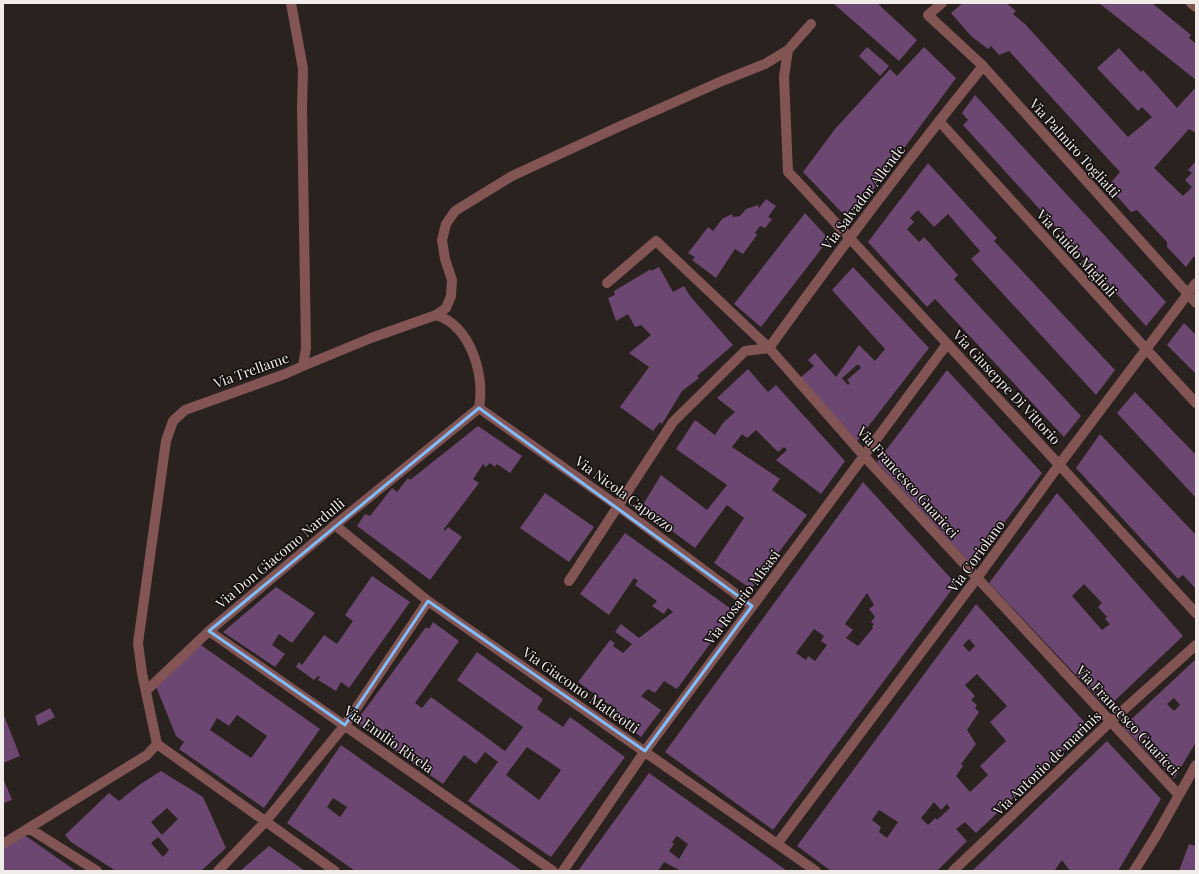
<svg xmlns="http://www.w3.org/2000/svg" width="1199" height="874" viewBox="0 0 1199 874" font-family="'Playfair Display',serif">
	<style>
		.building { fill: #6c4771; fill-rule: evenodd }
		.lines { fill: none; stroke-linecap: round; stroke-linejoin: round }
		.lane { stroke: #825454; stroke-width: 10 }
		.street { stroke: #825454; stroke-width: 10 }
		.marked { fill: none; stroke: #80bdfa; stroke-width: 3; stroke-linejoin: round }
		.labels { text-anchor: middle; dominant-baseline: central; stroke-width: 3; stroke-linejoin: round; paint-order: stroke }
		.street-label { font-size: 14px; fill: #f1ecea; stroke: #0f0c0b }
	</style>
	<rect width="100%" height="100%" fill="#29221f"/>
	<path class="building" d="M833,3H877L917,40L899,61Z
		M963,3H1006L1016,11L1013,14L1025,24L1128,137L1152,117L1142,107L1138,111L1097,68L1119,48L1141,72L1143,70L1177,108L1196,87V133L1189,129L1154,168L1183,196L1192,187L1185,180L1192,173L1188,170L1196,161V259L1194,256L1186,267L1167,247V242L1137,210L1131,212L1108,186L1120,172L1009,51L999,55L991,46L988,49L971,36L951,13Z
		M1099,3H1152L1191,35L1189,38L1196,44V80Z
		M867,47L889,66L880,76L859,56Z
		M924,47L956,78L850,221L803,172L835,129L890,69L897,76Z
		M975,95L1166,302L1146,326L963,125L968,120L962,113Z
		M928,163L997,238L994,241L1115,370L1096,395L971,259L980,251L948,214L934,227L918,210L910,218L914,222L907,229L919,242L924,237L958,275L954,279L1081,416L1064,437L935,299L927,307L868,242Z
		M766,199L776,206L768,217L772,219L765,228L760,226L755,233L757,235L743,254L735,249L716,278L692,260L695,257L688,253L708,227L713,231L722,219L732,214L733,217L740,216L746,209L758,205L759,208Z
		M805,213L829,239L761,327L734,304Z
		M659,267L673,292L684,286L690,296L733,345L697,376L699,378L682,391L662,424L660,422L653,431L620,407L649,367L629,353L651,335L641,325L635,327L628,314L616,321L608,298L615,295L614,291L651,269V271Z
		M853,267L929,348L857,441L800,378L814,366L808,360L815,353L836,377L859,345L875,361L885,349L832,290ZM858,364L861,368L847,380L850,383L848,385L842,378Z
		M1184,323L1196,335V374L1167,345Z
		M748,369L768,392L776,385L845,461L821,494L776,460L787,450L784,447L778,452L756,430L747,438L742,434L732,447L780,479L772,490L807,515L751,589L714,563L744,518L727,505L695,548L641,508L661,475L707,510L727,485L676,449L695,420L715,435L723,423L735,412L717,398Z
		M947,370L1042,473L972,565L877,462Z
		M1135,392L1196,455V498L1117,413Z
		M478,426L522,456L510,473L497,464L495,467L490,463L486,467L483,464L473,479L479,483L444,529L445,531L448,527L462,537L430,580L357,526L365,514L370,516L392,488L397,492L408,478L410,480Z
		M1100,434L1196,535V589L1183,575L1178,579L1076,468Z
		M863,482L956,584L773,830L665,752ZM867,593L874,605L869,609L875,617L871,622L874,624L872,627L873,628L858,646L846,638L853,630L845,624ZM814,629L824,636L821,641L827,645L815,661L808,656L806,660L796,653Z
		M545,493L594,527L569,562L520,528Z
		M1057,493L1183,636L1107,708L989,583ZM1084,584L1102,603L1098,607L1107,617L1105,619L1110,624L1102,630L1072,596Z
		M625,533L734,611L677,689L664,681L655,693L648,689L641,696L661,710L641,737L612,714L615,709L578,682L610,640L615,643L613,646L623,653L632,644L615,632L621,624L639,638L673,612L668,608L664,614L652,606L657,601L635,585L638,581L634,578L609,615L580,594Z
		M372,576L410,602L349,688L341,682L336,691L318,680L320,677L318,676L314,680L296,667L299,662L302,665L324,635L337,644L353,621L345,615Z
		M276,587L315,613L292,643L279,634L272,645L285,654L275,667L223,632Z
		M976,604L1089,727L976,833L965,822L956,829L967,841L937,871H831L797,846ZM969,639L975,646L969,652L963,645ZM977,674L1007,706L990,722L1006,741L980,766L988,775L970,792L956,776L963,766L961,764L976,744L967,730L979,712L975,708L977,705L971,700L975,696L965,685ZM934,802L941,810L947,804L950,808L937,820L935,818L928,825L921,818ZM879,810L898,822L887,838L879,832L881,827L872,820Z
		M433,622L459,641L415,703L422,708L431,697L505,751L523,727L457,680L477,652L543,699L537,709L563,727L570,717L625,757L551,857L468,801L498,762L485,752L476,764L464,755L443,784L355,723L426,627L429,629ZM527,747L561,770L539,800L506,775Z
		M201,645L320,729L264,808L179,749L184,742L176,736L155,684ZM237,715L267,736L251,758L210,730L217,718L229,726Z
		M1196,659V742L1174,779L1123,727ZM1174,698L1180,705L1174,711L1167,704Z
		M50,708L55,717L38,726L35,716Z
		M3,713L20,756L3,763Z
		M1107,741L1161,799L1118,871H1070L1062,860L1054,871H972Z
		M341,745L379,772L522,871H355L287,823ZM333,798L347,807L340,817L327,807Z
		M161,771L203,797L226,848L201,871H116L71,842L65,835L109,793L119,801L139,785ZM167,808L178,819L162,835L151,822ZM158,837L169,850L163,857L151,843Z
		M649,773L734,833L787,871H681L664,862L658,871H578ZM677,836L688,844L679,859L669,851L674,844L672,842Z
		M3,778L12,800L3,803Z
		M23,834L76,871H3V847Z
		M1189,844L1196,846V871H1179Z
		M269,846L305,871H240Z"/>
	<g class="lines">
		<path class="lane" d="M788,50L784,77L788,172L796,180
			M436,315L446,308L451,296L452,280L445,259L442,240L446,224L455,211L512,176L616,128L722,81L765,64L788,50L811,24
			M303,366L371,338L436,315C471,326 485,375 479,408"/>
		<path class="street" d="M942,3L928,15L983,66L1196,303
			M1191,3L1196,7
			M939,121L1147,350L1196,403
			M796,180L1196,613
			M607,283L656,241L769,348L864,456L1179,795
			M335,525L428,601L816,871
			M569,581L673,422L745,351L769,348C838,252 909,158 983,66
			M209,631L553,871
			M146,691L209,631L335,525L479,408L618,506L752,606
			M157,744L142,673L138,643L166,441L173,421L185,410L285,374L303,366L306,348L302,108L303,69L291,3
			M157,744L335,871
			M30,829L97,871
			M3,844L147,755L157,744
			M777,844L977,578L1059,465L1196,283
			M218,871L265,822L345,725L428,601
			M563,871L645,751L947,344
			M953,871L1110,722L1196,645
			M1134,871L1156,836L1196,765"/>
	</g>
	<path class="marked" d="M479,408L752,606L645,751L428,601L345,725L209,631Z"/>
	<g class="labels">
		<g class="street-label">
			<text transform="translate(1075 148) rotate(48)">Via Palmiro Togliatti</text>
			<text transform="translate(863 197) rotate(-53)">Via Salvador Allende</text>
			<text transform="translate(1077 253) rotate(48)">Via Guido Miglioli</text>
			<text transform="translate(251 370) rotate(-20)">Via Trellame</text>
			<text transform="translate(1007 387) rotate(47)">Via Giuseppe Di Vittorio</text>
			<text transform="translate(908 482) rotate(48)">Via Francesco Guaricci</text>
			<text transform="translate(625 494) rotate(36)">Via Nicola Capozzo</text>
			<text transform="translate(280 553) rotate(-40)">Via Don Giacomo Nardulli</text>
			<text transform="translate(976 556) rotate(-54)">Via Coriolano</text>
			<text transform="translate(742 597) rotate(-53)">Via Rosario Misasi</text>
			<text transform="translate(581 690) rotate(35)">Via Giacomo Matteotti</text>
			<text transform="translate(1128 720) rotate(47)">Via Francesco Guaricci</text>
			<text transform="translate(389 739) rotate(35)">Via Emilio Rivela</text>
			<text transform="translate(1047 763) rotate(-44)">Via Antonio de marinis</text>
		</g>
	</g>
	<rect width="1199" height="874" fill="none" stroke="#f1ecea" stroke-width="8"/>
</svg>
